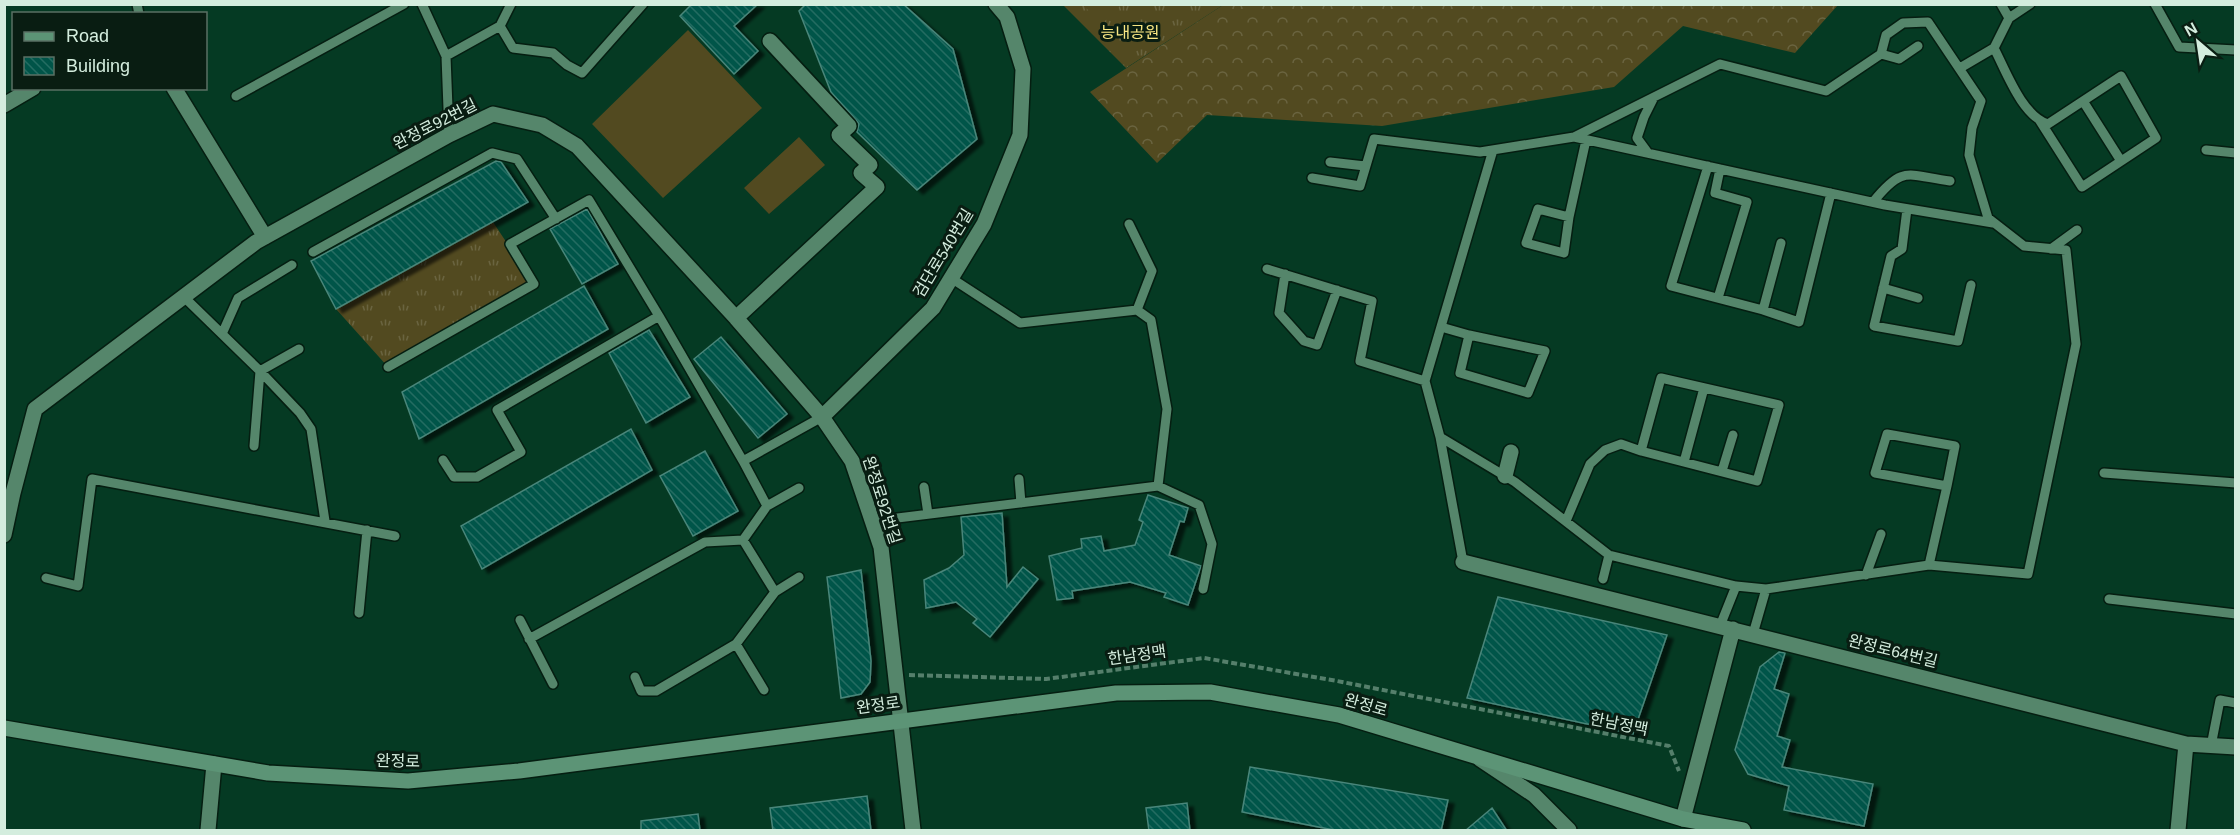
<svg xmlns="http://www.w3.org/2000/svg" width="2240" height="835" viewBox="0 0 2240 835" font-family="Arial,'Noto Sans KR',sans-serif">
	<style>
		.grass { fill: url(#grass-tufts) }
		.forest { fill: url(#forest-crowns) }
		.pitch { fill: #524a20 }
		.building { fill: url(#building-back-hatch); stroke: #49867a; stroke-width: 1.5; filter: url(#shadow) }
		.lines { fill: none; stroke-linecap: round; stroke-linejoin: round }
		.service-casing { stroke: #051e11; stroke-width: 12 }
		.minor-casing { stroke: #051e11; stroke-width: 18 }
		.tertiary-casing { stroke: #051e11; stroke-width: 18 }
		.secondary-casing { stroke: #051e11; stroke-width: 18 }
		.path { stroke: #557f6b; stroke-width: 4; stroke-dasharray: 6 3; stroke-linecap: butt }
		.service { stroke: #55866b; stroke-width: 9 }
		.minor { stroke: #55866b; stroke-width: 15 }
		.tertiary { stroke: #55866b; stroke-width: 15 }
		.secondary { stroke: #5c9476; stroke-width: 15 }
		.labels { text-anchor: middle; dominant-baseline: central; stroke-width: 6; stroke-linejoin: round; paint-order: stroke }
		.park-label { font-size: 16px; fill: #f8e683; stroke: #091d12 }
		.street-label { font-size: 16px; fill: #d4edde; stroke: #091d12 }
	</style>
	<defs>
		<pattern id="grass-tufts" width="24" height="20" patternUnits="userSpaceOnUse" patternTransform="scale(1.5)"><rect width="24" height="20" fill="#524a20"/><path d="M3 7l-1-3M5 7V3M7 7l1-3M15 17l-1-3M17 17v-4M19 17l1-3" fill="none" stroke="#6a6440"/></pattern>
		<pattern id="forest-crowns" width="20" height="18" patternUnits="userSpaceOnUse" patternTransform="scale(1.5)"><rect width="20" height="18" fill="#524a20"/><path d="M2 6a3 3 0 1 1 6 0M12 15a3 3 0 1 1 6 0" fill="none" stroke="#6a6440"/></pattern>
		<pattern id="building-back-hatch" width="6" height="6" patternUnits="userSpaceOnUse" patternTransform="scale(1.5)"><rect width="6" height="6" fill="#005448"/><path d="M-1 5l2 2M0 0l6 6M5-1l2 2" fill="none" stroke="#246d62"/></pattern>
		<filter id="shadow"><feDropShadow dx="6" dy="4" stdDeviation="1.5" flood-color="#0009"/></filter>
	</defs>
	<rect width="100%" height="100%" fill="#053a23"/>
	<path class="grass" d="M1063,5H1223L1126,68Z
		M493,222L534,284L388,367L336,309Z"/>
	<path class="forest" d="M1223,5V4L1838,5L1795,53L1683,26L1614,87L1608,88L1382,126L1207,115L1157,163L1090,92Z"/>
	<path class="pitch" d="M1083,5H1121L1102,24Z
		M688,30L762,108L663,198L592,124Z
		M799,137L825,165L769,214L744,188Z"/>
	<path class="building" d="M692,4H758L734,26L758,51L734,74L680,16Z
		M806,4H903L953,49L977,139L917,190L857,132L859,124L856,120L831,92L799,11Z
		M496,161L501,162L528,202L336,309L311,261Z
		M587,209L618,264L582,284L550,229Z
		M584,286L608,329L419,439L402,392Z
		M649,330L690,397L646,423L609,353Z
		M721,337L787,414L758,438L694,359Z
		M631,429L652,470L482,569L461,526Z
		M705,451L738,511L693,536L660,476Z
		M1148,495L1188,508L1184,522L1180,521L1169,555L1201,566L1188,605L1164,597L1166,593L1130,582L1072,591L1073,598L1057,600L1049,556L1082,548L1081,539L1101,536L1104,551L1135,545L1143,522L1139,520Z
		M1002,513L1007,587L1023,567L1038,579L990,637L973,623L977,619L956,602L926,608L924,580L949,568L964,555L961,517Z
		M861,570L871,661L870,682L861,694L841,698L827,577Z
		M1498,597L1667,635L1633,734L1467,698Z
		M1779,652L1785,653L1774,689L1789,694L1777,736L1790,740L1782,767L1873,784L1864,826L1784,810L1789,786L1748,774L1735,750L1760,667Z
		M1250,767L1448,800L1441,831H1339L1242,812Z
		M867,796L871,831H773L770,808Z
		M1187,803L1190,831H1149L1146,808Z
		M1492,808L1507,831H1465Z
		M698,814L700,831H641V821Z"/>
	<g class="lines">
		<g class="service-casing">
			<path id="service" d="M137,4L139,14
				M422,4L446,56L449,135
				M2155,4L2179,47L2236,50
				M2009,18L2030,4
				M500,26L511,4
				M1994,48L2009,18L2001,4
				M1881,54L1899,59L1918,46
				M446,56L500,26L513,48L553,53L567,65L582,73L643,4
				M1960,68L1994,48C2006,71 2022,116 2048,124L2121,76L2156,138L2082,187L2040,121
				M236,96L404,4
				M2083,101L2121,161
				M1574,137L1885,205L1993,223
				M2206,150L2236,153
				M1648,153L1637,138L1644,117L1654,97
				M1330,162L1365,166
				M1708,166L1671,286L1763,310L1799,322L1831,193
				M1312,178L1360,186L1374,139L1480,152L1574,137L1720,64L1826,91L1881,54L1886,35L1903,23L1928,22L1981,101L1972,128L1969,155L1988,218L2024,246L2066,250L2076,344L2028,574L1929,565L1766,589L1736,586L1609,555L1515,482L1440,437L1425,381L1493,150
				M1873,202C1903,165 1906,175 1950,181
				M1907,209L1902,249L1891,256L1874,326L1958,341L1971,285
				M1569,217L1564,253L1526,243L1538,209L1569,217L1586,140
				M1129,224L1152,271L1137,310
				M2051,249L2077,230
				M313,252L492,153L517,159L556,219
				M1267,269L1372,301L1360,361L1425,381
				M1285,274L1279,313L1304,341L1317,345L1337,290
				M951,278L1020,323L1137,310L1151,320L1167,409L1158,486
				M1883,288L1918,298
				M184,297L260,371L300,413L311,429L325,521
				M1718,298L1747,202L1715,193L1720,169
				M1763,310L1781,243
				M1441,327L1469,335L1460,373L1528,393L1545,351L1469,335
				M222,334L238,298L292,265
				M388,367L534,284L510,244L589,200L659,316
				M1440,437L1463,562
				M254,446L260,371L299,349
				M443,460L454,477H477L521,452L497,410L659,316L743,461L822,417
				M743,461L767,506L799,488
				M1684,462L1704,388
				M1722,471L1733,435
				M2104,473L2236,483
				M1019,479L1021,503
				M924,487L928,514
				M873,521L1158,486L1199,505L1212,544L1203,589
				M1566,521L1590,464L1605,450L1621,444L1641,451L1661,378L1779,405L1757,481L1641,451
				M1929,565L1947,486L1875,473L1887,434L1955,446L1947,486
				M1866,575L1881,534
				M46,578L78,586L92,479L395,536
				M1603,579L1609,555
				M775,592L799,577
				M2109,599L2236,614
				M359,613L367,530
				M520,620L553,684
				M1720,626L1736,586
				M1753,634L1766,589
				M529,639L705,542L743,540
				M736,644L764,690
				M635,677L641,691H656L736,644L775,592L743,540L767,506
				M2211,746L2220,700L2236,703"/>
		</g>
		<g class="minor-casing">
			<path id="minor" d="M174,88L265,237
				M4,105L33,88
				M736,318L877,187L861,173L870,165L839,135L849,126L770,41
				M822,417L933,308L984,224L1020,135L1023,69L1007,17L996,4
				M1505,476L1511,452
				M4,535L13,493L35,409L256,242L449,135L493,114L542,125L577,146L736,318L822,417L852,461L881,547L913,830
				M1463,562L2186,744L2236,747
				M1683,819L1733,629
				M208,830L214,764
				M2178,830L2186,744"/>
		</g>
		<g class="tertiary-casing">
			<path id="tertiary" d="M1480,759L1534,795L1569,830"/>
		</g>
		<g class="secondary-casing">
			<path id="secondary" d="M4,728L268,773L408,781L519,771L1116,693L1210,692L1339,715L1683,819L1743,830"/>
		</g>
		<path class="path" d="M875,473L883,485L886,505
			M909,675L1046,679L1204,658L1337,681L1669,746L1679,771"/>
		<use href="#service" class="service"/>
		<use href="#minor" class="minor"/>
		<use href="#tertiary" class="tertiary"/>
		<use href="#secondary" class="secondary"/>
	</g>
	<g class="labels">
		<g class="park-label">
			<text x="1130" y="32">능내공원</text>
		</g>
		<g class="street-label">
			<text transform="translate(435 124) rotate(-27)">완정로92번길</text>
			<text transform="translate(943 253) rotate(-59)">검단로540번길</text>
			<text transform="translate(882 500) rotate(72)">완정로92번길</text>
			<text transform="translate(1893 651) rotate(14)">완정로64번길</text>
			<text transform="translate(1137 655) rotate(-8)">한남정맥</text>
			<text transform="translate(878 705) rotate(-8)">완정로</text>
			<text transform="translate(1366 705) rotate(16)">완정로</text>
			<text transform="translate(1619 724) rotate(11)">한남정맥</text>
			<text transform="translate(398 761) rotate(1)">완정로</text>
		</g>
	</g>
	<rect width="2240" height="835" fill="none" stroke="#d4edde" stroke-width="12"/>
	<rect x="12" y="12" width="195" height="78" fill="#091d12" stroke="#5a7064" stroke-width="1.5"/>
	<rect x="24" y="32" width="30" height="9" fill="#5c9476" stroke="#5a7064" stroke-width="1.5"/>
	<text x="66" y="42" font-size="18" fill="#d4edde">Road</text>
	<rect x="24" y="57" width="30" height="18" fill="url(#building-back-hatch)" stroke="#5a7064" stroke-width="1.5"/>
	<text x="66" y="72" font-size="18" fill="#d4edde">Building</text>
	<g transform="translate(2198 42) rotate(331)" stroke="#091d12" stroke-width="4.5" paint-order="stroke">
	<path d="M0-4.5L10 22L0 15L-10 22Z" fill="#d4edde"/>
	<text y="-9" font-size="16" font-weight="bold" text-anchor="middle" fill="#d4edde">N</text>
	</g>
</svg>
